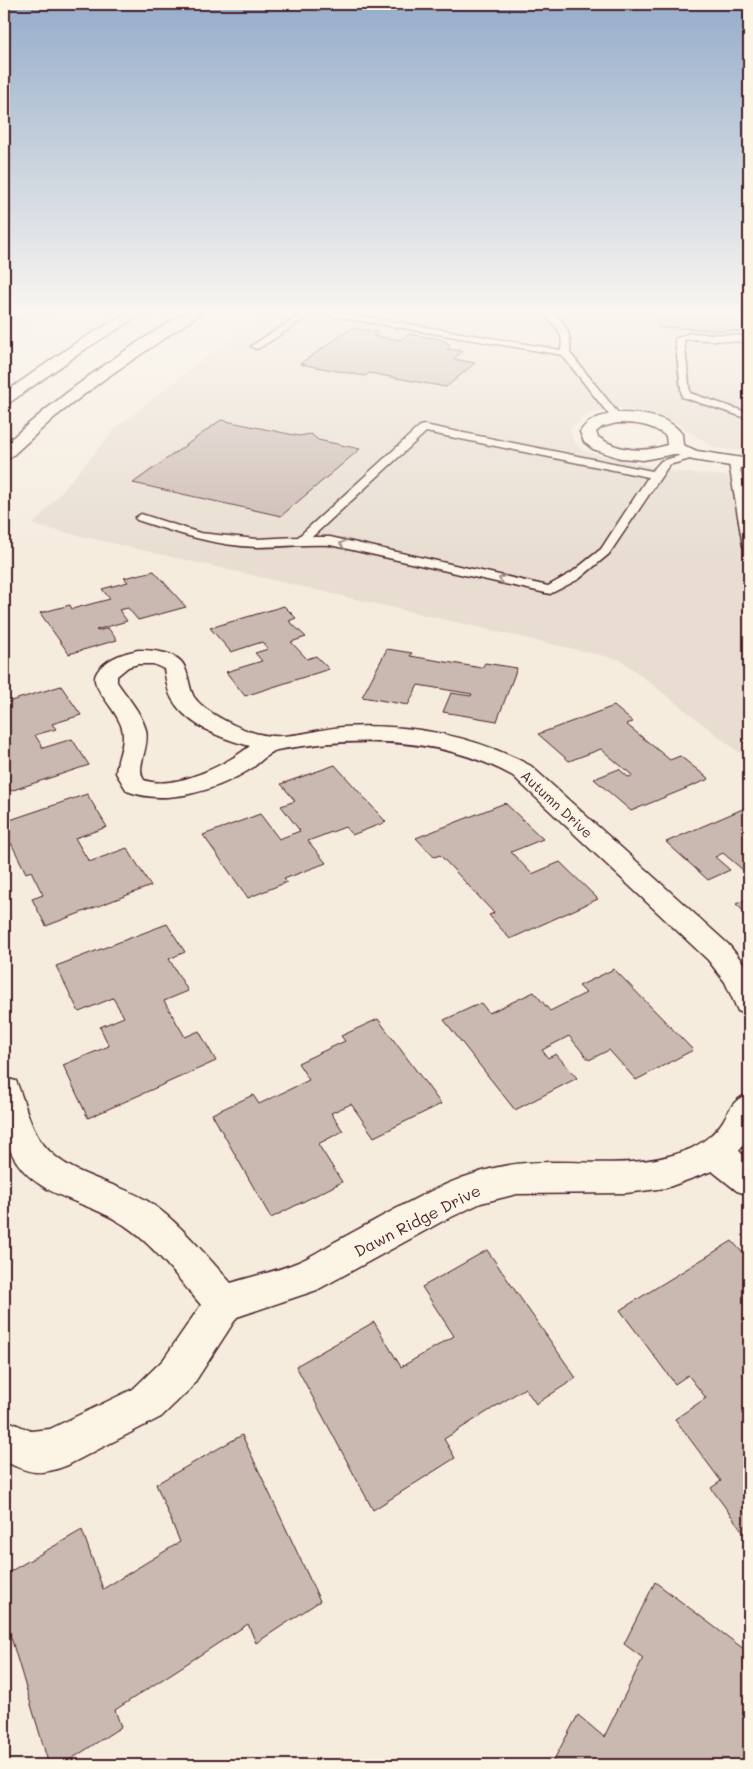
<svg xmlns="http://www.w3.org/2000/svg" width="753" height="1769" viewBox="0 0 753 1769" font-family="Mali,sans-serif">
	<style>
		.built { fill: #e8ddd0 }
		.building { fill: #cab9b1; stroke: #4a1f2b }
		.lines { fill: none; stroke-linecap: round; stroke-linejoin: round }
		.lane-casing { stroke: #4a1f2b; stroke-width: 3 }
		.street-casing { stroke: #4a1f2b; stroke-width: 3 }
		.highway-casing { stroke: #4a1f2b; stroke-width: 3 }
		.lane { fill: #fcf5e5; fill-rule: evenodd }
		.street { fill: #fcf5e5; fill-rule: evenodd }
		.highway { fill: #fcf5e5; fill-rule: evenodd }
		.oneway { stroke: #a38a88 }
		.labels { text-anchor: middle; dominant-baseline: central; stroke-width: 4; stroke-linejoin: round; paint-order: stroke }
		.street-label { font-size: 14px; fill: #4a1f2b; stroke: #fcf5e5 }
		.near-street-label { font-size: 16px; fill: #4a1f2b; stroke: #fcf5e5 }
	</style>
	<rect width="100%" height="100%" fill="#f5ecde"/>
	<filter id="ink" filterUnits="userSpaceOnUse"><feTurbulence type="fractalNoise" baseFrequency=".02" numOctaves="2"/><feDisplacementMap in="SourceGraphic" scale="10" xChannelSelector="R" yChannelSelector="G"/><feConvolveMatrix kernelMatrix="1 2 1 2 8 2 1 2 1" color-interpolation-filters="sRGB"/></filter>
	<g filter="url(#ink)">
		<path class="built" d="M4,310H59L4,341Z
			M272,310H749V452L715,448L676,423L655,415L624,409L590,413L573,426L570,431L574,442L582,450L595,454L671,471L749,478V760L621,660L33,525L117,427L211,353Z"/>
		<path class="building" d="M657,310H749V332L658,327Z
			M352,328L378,332L373,336L400,340L409,334L440,339L449,344L450,346L447,349L463,351L453,359L475,363L446,387L369,373L365,376L300,364Z
			M221,420L299,436L311,434L318,440L360,449L281,516L133,483Z
			M154,571L186,607L138,620L128,608L119,610L127,621L96,630L98,631L108,628L117,640L69,654L40,613L70,605L72,609L110,599L102,589L128,582L124,578Z
			M284,606L296,618L289,621L306,637L291,642L307,659L316,656L329,669L245,696L226,672L262,661L255,653L268,649L262,642L231,652L210,628Z
			M387,649L412,653L410,656L482,668L485,663L517,668L497,721L443,712L451,693L471,696L472,694L418,685L408,705L362,697Z
			M61,686L81,715L52,724L56,729L35,735L43,748L72,739L89,765L4,793V703Z
			M614,706L633,722L626,724L670,760L680,756L709,779L631,811L594,779L619,769L628,777L633,776L601,749L569,761L538,734Z
			M335,765L386,822L352,835L345,827L308,841L326,863L284,879L287,882L248,898L203,835L260,814L279,839L300,831L281,806L295,801L281,784Z
			M87,794L107,827L75,838L89,862L127,848L151,886L46,926L32,899L43,895L31,871L26,873L11,843L4,845V822Z
			M505,803L543,839L511,852L532,874L560,862L598,899L510,939L489,915L494,913L440,855L434,857L416,838Z
			M745,808L749,811V875L723,853L715,857L730,870L708,880L666,842Z
			M749,898V916L736,904Z
			M167,924L185,952L169,959L188,991L164,1001L185,1037L199,1031L216,1061L88,1118L63,1065L109,1046L100,1027L124,1017L113,998L79,1012L56,966Z
			M614,969L693,1050L636,1080L609,1050L589,1060L569,1036L542,1050L548,1058L556,1054L577,1078L515,1110L444,1020L481,1003L489,1013L534,992L550,1011L586,993L579,986Z
			M378,1019L441,1104L374,1137L351,1104L331,1113L343,1131L318,1144L342,1182L271,1218L212,1114L253,1095L259,1104L309,1080L298,1063L345,1041L341,1036Z
			M732,1241L749,1260V1369L742,1374L749,1383V1540L711,1488L721,1481L675,1419L706,1398L688,1375L675,1384L620,1310Z
			M487,1250L576,1378L536,1404L525,1388L444,1439L455,1458L373,1510L296,1366L374,1322L401,1367L454,1336L422,1287Z
			M242,1435L320,1601L256,1643L248,1624L115,1710L121,1727L62,1765H49L4,1614V1575L82,1530L103,1589L180,1542L156,1484Z
			M655,1582L749,1653V1765H551L578,1715L604,1737L643,1658L624,1644Z"/>
		<g class="lines">
			<g class="lane-casing">
				<path id="lane" d="M19,310H29L4,323V317Z
					M308,310H325L561,350C565,327 550,322 536,310C559,307 573,332 570,353L622,418L621,420H613L562,355L314,313L259,348L256,349L251,346Z
					M690,333L749,336V342L690,339L684,340L690,393L749,413V419L682,397L675,339Z
					M424,425L652,471L661,461L693,452L698,455L697,457L669,465L609,554L579,579L550,594L330,545C305,544 281,547 257,547C216,546 176,533 137,520L135,518L141,514L200,533L256,539L298,537L420,426ZM426,432L648,477L601,549L571,573L548,586L330,537H312Z
					M734,460L739,463L749,515V550L743,546L729,463Z"/>
			</g>
			<g class="street-casing">
				<path id="street" d="M617,413C638,413 669,415 682,434L683,445L697,451L749,459V469L693,460L674,454L643,460L620,458L593,449L584,442L580,432C589,418 601,416 617,413ZM617,423C635,423 651,424 666,436L667,445C643,453 618,451 598,437L596,432L602,427Z
					M138,650C152,650 180,652 185,668C189,677 189,688 194,697C205,713 241,730 259,734C286,741 316,729 343,727C407,723 474,735 531,766L728,944L749,970V1015L738,1011L725,982L708,960L513,776C441,736 357,736 277,750C268,752 258,765 249,770C215,791 165,806 127,791L116,773C117,756 126,744 122,728C117,711 98,694 95,681C94,676 97,672 100,668C111,657 124,653 138,650ZM138,664H153L164,669C166,679 167,690 172,699C187,725 222,739 250,746C226,765 174,791 144,780C135,767 150,748 146,730C141,712 127,697 117,682V676L128,667Z
					M4,1078L16,1081C25,1101 29,1127 43,1144C70,1178 115,1180 149,1202C181,1223 205,1255 231,1283C252,1276 275,1272 296,1263C309,1258 321,1250 333,1243C383,1217 439,1181 494,1168C555,1153 622,1174 682,1152C695,1148 708,1139 717,1129C730,1115 728,1101 749,1094V1136L739,1151L749,1160V1195L737,1191L712,1171L666,1188L626,1193L517,1194L481,1203L441,1222L317,1290L237,1317L191,1388L161,1417L68,1465C40,1476 30,1474 4,1461V1419L31,1431L50,1429L133,1389L163,1360L201,1305C177,1277 155,1246 124,1225C86,1199 33,1198 11,1152C9,1147 5,1141 4,1135C1,1117 4,1096 4,1078Z"/>
			</g>
			<g class="highway-casing">
				<path id="highway" d="M133,310H149L87,348L9,403L4,405V393L77,342Z
					M190,310H206L103,380L55,417L10,458L4,459V445C61,394 123,349 190,310Z"/>
			</g>
			<use href="#lane" class="lane"/>
			<use href="#street" class="street"/>
			<use href="#highway" class="highway"/>
		</g>
		<defs><path id="oneway-chevron" d="M-2-3.5L2.5 0L-2 3.5" fill="none" stroke-width="1.6" stroke-linecap="round" stroke-linejoin="round" transform="scale(1.25)"/></defs>
		<g class="oneway">
			<use href="#oneway-chevron" transform="translate(343 544) rotate(-168)"/>
			<use href="#oneway-chevron" transform="translate(502 579) rotate(-168)"/>
		</g>
	</g>
	<linearGradient id="sky" x2="0" y2="1"><stop stop-color="#95adca"/><stop offset="0.56" stop-color="#faf6f0"/><stop offset="1" stop-color="#faf6f0" stop-opacity="0"/></linearGradient>
	<rect width="753" height="557" fill="url(#sky)"/>
	<g class="labels">
		<g class="street-label">
			<text transform="translate(557 804) rotate(43)">Autumn Drive</text>
		</g>
		<g class="near-street-label">
			<text transform="translate(417 1220) rotate(-27)">Dawn Ridge Drive</text>
		</g>
	</g>
	<rect width="753" height="1769" fill="none" stroke="#fcf5e5" stroke-width="20"/>
	<rect x="10" y="10" width="733" height="1749" fill="none" stroke="#4a1f2b" stroke-width="2" filter="url(#ink)"/>
</svg>
